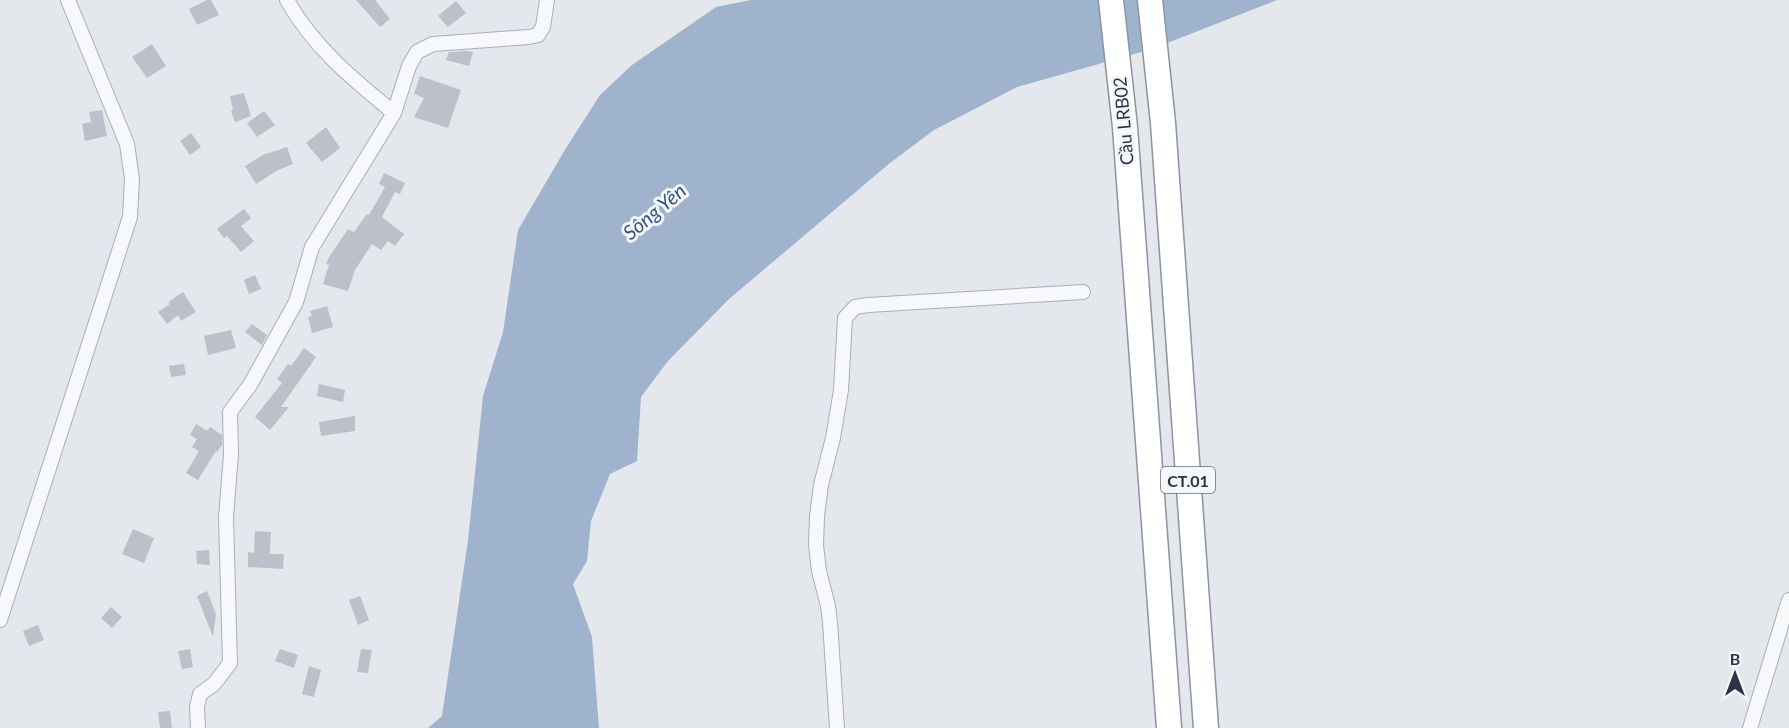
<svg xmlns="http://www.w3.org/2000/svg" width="1789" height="728" viewBox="0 0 1789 728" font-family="Lato,sans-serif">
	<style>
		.water { fill: #9fb4cc }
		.building { fill: #bbc0ca }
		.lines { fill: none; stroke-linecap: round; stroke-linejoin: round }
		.street-casing { stroke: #a9aeb7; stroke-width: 16 }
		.highway-casing { stroke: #8b94a3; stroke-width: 27 }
		.street { stroke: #f7f8fa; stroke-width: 14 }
		.highway { stroke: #fff; stroke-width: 24 }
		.labels { text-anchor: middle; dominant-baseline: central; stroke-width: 6; stroke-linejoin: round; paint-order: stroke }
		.shield { fill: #f4f6f9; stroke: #676e7b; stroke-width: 1.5 }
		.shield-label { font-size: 16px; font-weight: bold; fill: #2b3445 }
		.street-label { font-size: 18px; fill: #2b3445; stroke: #f4f6f9 }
		.water-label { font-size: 20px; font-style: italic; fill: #34527a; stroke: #f4f6f9 }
	</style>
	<rect width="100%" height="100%" fill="#e4e7ec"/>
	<path class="water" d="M751,0H1277L1152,49L1017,87L934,130L890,163L729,299L668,361L641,397L637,461L610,474L591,521L587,561L573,584L592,637L599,728H428L442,716L468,540L483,396L503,332L518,230L566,148L600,95L632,65L716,7Z"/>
	<path class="building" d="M207,0H211L219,15L197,25L189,9Z
		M356,0H375L390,19L380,27Z
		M456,1L466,13L448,27L438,16Z
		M152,44L166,66L147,78L132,57Z
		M467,51L473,52L469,66L446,60L449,52Z
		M420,76L461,90L448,128L414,117L424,98L414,94Z
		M244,93L251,116L235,122L231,111L233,110L230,96Z
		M102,110L107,136L85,141L82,124L91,122L89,112Z
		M264,111L275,125L257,137L247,123Z
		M326,127L340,148L322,162L306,143Z
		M191,133L201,147L190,155L180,141Z
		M287,147L293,164L278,170L256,184L245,166L263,155Z
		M384,173L405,183L400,194L395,192L382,217L404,234L395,246L388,241L381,250L372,244L355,270L348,291L323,284L329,265L326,264L329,257L348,229L354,232L367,214L369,215L385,187L379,184Z
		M244,209L251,218L241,226L254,241L241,252L227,236L224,238L217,229Z
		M255,275L261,289L249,294L244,280Z
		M183,292L196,312L181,321L178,315L167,324L158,312L170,304L168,302Z
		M327,306L333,327L312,333L308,317L312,316L310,311Z
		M252,324L267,335L262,345L245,332Z
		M231,330L236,348L208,355L204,336Z
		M304,348L316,357L281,407H289L270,430L255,417L282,383L277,379L288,364L291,366Z
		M184,364L186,375L171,377L169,366Z
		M319,384L345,390L343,402L317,396Z
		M355,416V431L321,436L319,422Z
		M196,424L207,431L210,427L222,435V445L217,452L216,451L198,480L186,473L199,451L192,447L197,439L190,435Z
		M133,529L154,538L144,563L122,554Z
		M255,531L271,532L270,554H284L283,569L248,567V552L254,553Z
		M209,550L210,565L197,564L196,551Z
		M207,591L216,614L213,637L197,596Z
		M360,596L369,620L358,625L349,600Z
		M111,607L122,617L112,628L101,618Z
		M38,625L44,640L29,646L23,631Z
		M190,649L193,667L182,669L178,651Z
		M280,649L298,655L294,668L275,661Z
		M361,649L372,650L368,673L357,672Z
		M309,666L321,670L314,697L302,694Z
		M170,711L172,728H160L158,712Z"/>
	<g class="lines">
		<g class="street-casing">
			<path id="street" d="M287,0C313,47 354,80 394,113
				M0,620L130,217L132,179L127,144L68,0
				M198,728L197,707L200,694L214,684L230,663L226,517L231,454L230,412L250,385L296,302L312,247L394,113L409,66L417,52L433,44L529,37L538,35L543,27L547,0
				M837,728L830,622L828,606L819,571L816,545L817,516L821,485L833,438L841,390L845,318L855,307L868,305L1083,292
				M1750,728L1789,600"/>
		</g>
		<g class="highway-casing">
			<path id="highway" d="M1111,0L1125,127L1169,728
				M1150,0L1163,123L1206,728"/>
		</g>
		<use href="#street" class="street"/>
		<use href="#highway" class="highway"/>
	</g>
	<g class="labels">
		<rect class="shield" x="1161" y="467" width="54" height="26" rx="4.5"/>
		<g class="shield-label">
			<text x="1188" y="480">CT.01</text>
		</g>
		<g class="street-label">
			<text transform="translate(1123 121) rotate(-95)">Cầu LRB02</text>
		</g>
		<g class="water-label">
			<text transform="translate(654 211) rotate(-40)">Sông Yên</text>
		</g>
	</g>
	<g transform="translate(1735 674)" stroke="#f4f6f9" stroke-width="4.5" paint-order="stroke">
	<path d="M0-4.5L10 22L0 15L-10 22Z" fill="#2b3445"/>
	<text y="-9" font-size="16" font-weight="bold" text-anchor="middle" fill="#2b3445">B</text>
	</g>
</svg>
